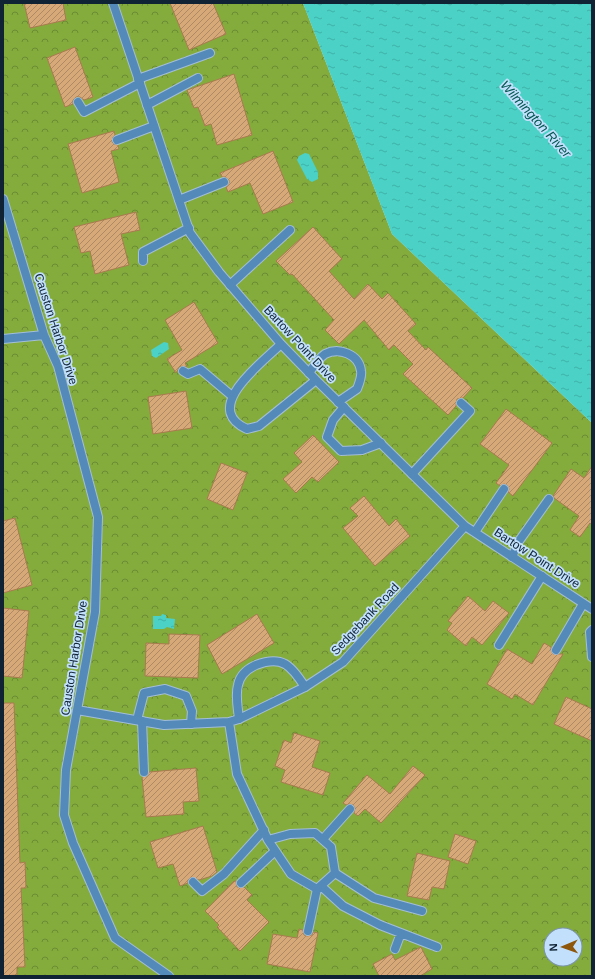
<svg xmlns="http://www.w3.org/2000/svg" width="595" height="979" viewBox="0 0 595 979" font-family="Helvetica,sans-serif">
	<style>
		.forest { fill: url(#forest-crowns); fill-rule: evenodd }
		.water { fill: url(#water-ripples) }
		.building { fill: url(#building-hatch); stroke: #a77b4d }
		.lines { fill: none; stroke-linecap: round; stroke-linejoin: round }
		.lane-casing { stroke: #a2bed8; stroke-width: 10 }
		.street-casing { stroke: #a2bed8; stroke-width: 10 }
		.lane { stroke: #548ab9; stroke-width: 8 }
		.street { stroke: #548ab9; stroke-width: 8 }
		.labels { text-anchor: middle; dominant-baseline: central; stroke-width: 3.5; stroke-linejoin: round; paint-order: stroke }
		.street-label { font-size: 12px; fill: #102335; stroke: #c2e0fc }
		.water-label { font-size: 13px; font-style: italic; fill: #035650; stroke: #c2e0fc }
	</style>
	<defs>
		<pattern id="forest-crowns" width="20" height="18" patternUnits="userSpaceOnUse"><rect width="20" height="18" fill="#84ac3d"/><path d="M2 6a3 3 0 1 1 6 0M12 15a3 3 0 1 1 6 0" fill="none" stroke="#6b8c34"/></pattern>
		<pattern id="water-ripples" width="26" height="14" patternUnits="userSpaceOnUse"><rect width="26" height="14" fill="#4bd1c5"/><path d="M2 4q2-2 4 0t4 0M15 11q2-2 4 0t4 0" fill="none" stroke="#40b3aa"/></pattern>
		<pattern id="building-hatch" width="6" height="6" patternUnits="userSpaceOnUse"><rect width="6" height="6" fill="#d7a979"/><path d="M-1 1l2-2M0 6l6-6M5 7l2-2" fill="none" stroke="#ad8964"/></pattern>
	</defs>
	<rect width="100%" height="100%" fill="#c2e0fc"/>
	<path class="forest" d="M3,3H303L392,234L592,423V976H3ZM551,935H575V959H551Z"/>
	<path class="water" d="M303,3H592V423L392,234Z
		M305,153L309,154L318,172V179L312,182L307,179L297,160L299,156Z
		M164,342L168,343L169,349L156,358L152,356L151,350Z
		M162,614L166,615V618L175,619L174,629L167,627L164,629H153V616H161Z"/>
	<path class="building" d="M24,3H63L66,20L30,28Z
		M170,3H213L226,34L189,50Z
		M75,47L93,97L84,100L80,97H76L73,100V104L65,107L47,58Z
		M234,74L252,135L217,145L211,124L205,126L198,107L194,108L187,90Z
		M114,131L115,135L113,137L112,142L114,144L118,145L119,149L111,151L119,182L82,193L68,144Z
		M273,151L293,202L263,214L250,183L228,192L226,187L229,183V180L225,177H222L220,173Z
		M136,212L140,230L121,234L129,265L95,274L90,251L81,253L74,227Z
		M313,227L342,259L329,271L354,299L368,284L382,299L388,293L416,324L408,331L426,350L428,347L472,388L463,398L457,399L456,406L448,415L403,374L413,364L394,345L389,350L364,320L339,344L325,330L334,320L292,274L290,275L276,261Z
		M194,302L218,343L185,363L187,367L180,366L176,373L167,359L182,350L165,320Z
		M186,391L192,428L153,434L148,397Z
		M506,409L552,443L513,496L508,492L509,489L507,485L504,484L500,486L496,483L509,465L480,444Z
		M313,435L339,462L318,482L312,477L296,493L283,479L302,462L294,453Z
		M221,463L247,473L233,510L207,499Z
		M592,466V525L590,523L580,537L570,530L579,516L554,498L553,496L571,469L584,478Z
		M364,496L389,526L396,519L410,536L375,566L343,528L358,516L350,508Z
		M15,518L32,585L3,593V521Z
		M468,596L485,611L493,601L509,613L482,645L472,637L466,646L447,630L452,623L448,621Z
		M3,608L29,611L22,678L3,676Z
		M257,614L274,643L222,674L207,645Z
		M169,634L200,635L198,678L145,676L146,643L169,644Z
		M544,643L551,647V650L553,654H563L533,705L515,694L512,699L487,684L507,649L532,664Z
		M566,697L592,709V741L554,724Z
		M3,703H14L20,863L25,862L26,888H21L25,967H17V975L3,976Z
		M294,733L320,741L312,767L330,773L323,795L281,782L285,770L275,766L284,740L291,743Z
		M413,766L425,775L381,823L365,809L358,816L354,813L355,808L353,805L349,804L346,805L343,803L367,775L390,794Z
		M196,768L199,801L183,802L184,814L146,817L142,777L147,776L149,772Z
		M203,826L217,872L212,876L199,880L191,877L188,880V883L180,886L173,864L158,868L150,842Z
		M455,834L476,841L468,864L448,857Z
		M417,853L450,861L444,889L432,887L429,900L407,896Z
		M234,881H236L237,887H244L252,895L247,900L269,922L240,951L217,927L219,925L205,911Z
		M299,929L303,930L304,935L307,936L312,935L313,932L318,933L310,972L267,964L273,934L297,938Z
		M421,947L432,969L420,976H379L373,964L392,954L395,960Z"/>
	<g class="lines">
		<g class="lane-casing">
			<path id="lane" d="M138,79L210,53
				M78,102L84,112L140,83
				M147,105L198,78
				M117,140L154,126
				M179,200L224,182
				M143,261V252L189,228
				M230,285L290,230
				M183,371L188,374L200,369L232,396
				M309,373C313,367 319,358 325,354C339,347 359,354 361,371C362,376 359,384 357,389L338,402
				M344,407L333,420L327,437L341,451L362,450L381,443
				M412,474L470,411L461,403
				M475,532L504,489
				M512,557L519,541L549,499
				M592,630L590,632L592,657
				M499,645L542,576
				M556,650L583,604
				M239,719C238,708 235,696 238,685C240,675 247,669 256,665C282,655 291,665 305,687
				M137,720L144,693L165,689L186,696L192,711L191,724
				M142,721L144,772
				M323,839L350,809
				M335,873L374,898L422,911
				M193,882L202,891L224,874L264,830
				M241,883L275,851
				M321,886L343,906L380,925L437,947
				M308,931L317,889
				M395,949L401,933"/>
		</g>
		<g class="street-casing">
			<path id="street" d="M113,3L190,233L219,272L281,344L316,380L465,526L592,609
				M3,199L44,335L58,366L98,517L95,612L66,770L64,815L73,843L115,938L169,976
				M3,339L44,335
				M281,344C263,362 200,408 247,429L259,426L316,380
				M77,710L164,725L229,722L239,719L305,687L343,662L465,526
				M229,722L237,774L268,840L291,874L317,889L335,873L331,847L315,833L290,834L268,840"/>
		</g>
		<use href="#lane" class="lane"/>
		<use href="#street" class="street"/>
	</g>
	<g class="labels">
		<g class="street-label">
			<text transform="translate(56 329) rotate(72)">Causton Harbor Drive</text>
			<text transform="translate(300 344) rotate(47)">Bartow Point Drive</text>
			<text transform="translate(537 558) rotate(33)">Bartow Point Drive</text>
			<text transform="translate(365 619) rotate(-47)">Sedgebank Road</text>
			<text transform="translate(74 658) rotate(-81)">Causton Harbor Drive</text>
		</g>
		<g class="water-label">
			<text transform="translate(536 119) rotate(48)">Wilmington River</text>
		</g>
	</g>
	<rect width="595" height="979" fill="none" stroke="#102335" stroke-width="8"/>
	<g transform="translate(563 947) rotate(268)"><circle r="19" fill="#c2e0fc" stroke="#7b94ac"/>
	<path d="M0-3L7 15L0 10L-7 15Z" fill="#8d560a"/>
	<text y="-6" font-size="11" font-weight="bold" text-anchor="middle" fill="#102335">N</text>
	</g>
</svg>
